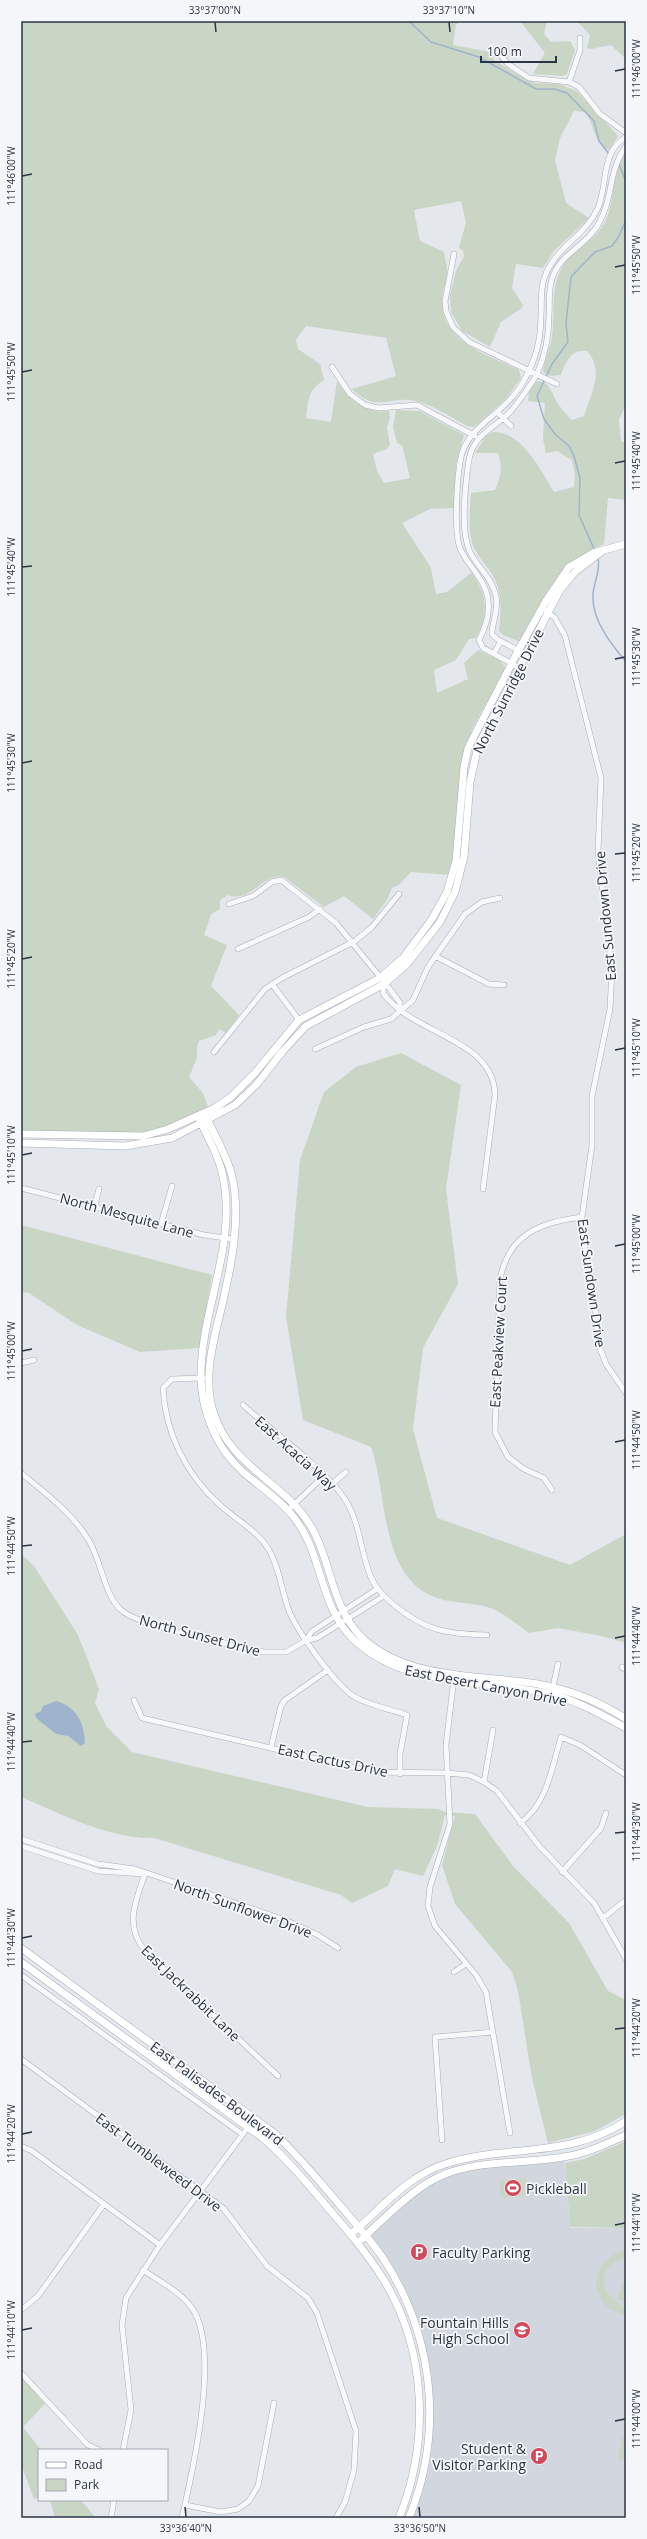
<svg xmlns="http://www.w3.org/2000/svg" width="647" height="2539" viewBox="0 0 647 2539" font-family="'Open Sans',sans-serif">
	<style>
		.built { fill: #d2d6de }
		.green { fill: #c9d6c5 }
		.water { fill: #9fb4cc }
		.lines { fill: none; stroke-linecap: round; stroke-linejoin: round }
		.stream { stroke: #9fb4cc; stroke-width: 1.5 }
		.street-casing { stroke: #a9aeb7; stroke-width: 6 }
		.secondary-casing { stroke: #a9aeb7; stroke-width: 8 }
		.street { stroke: #f7f8fa; stroke-width: 5 }
		.secondary { stroke: #fff; stroke-width: 7 }
		.ticks { fill: none; stroke: #2b3445; stroke-width: 1.5 }
		.labels { text-anchor: middle; dominant-baseline: central; stroke-width: 3.5; stroke-linejoin: round; paint-order: stroke }
		.street-label { font-size: 14px; fill: #2b3445; stroke: #f4f6f9 }
		.poi-label { font-size: 14px; fill: #2b3445; stroke: #f4f6f9; text-anchor: start }
		.neatline { fill: none; stroke: #2b3445; stroke-width: 1.5 }
		.ticks-label { font-size: 10px; text-anchor: middle; fill: #2b3445 }
	</style>
	<rect width="100%" height="100%" fill="#e4e7ec"/>
	<path class="built" d="M564,2157L570,2228H626V2518H409L422,2483L430,2398L413,2317L370,2241V2232L430,2182L465,2169Z"/>
	<path class="green" d="M21,21H460L456,25L453,45L490,52L494,60L525,79L535,83L559,84L577,91L618,136L609,150C594,145 594,123 585,112L574,111L560,138L555,160L566,203L589,218L554,251L543,268L516,264L512,288L523,305L522,308L501,322L490,347L462,331L451,312L450,295L456,271L464,256L463,251L459,247L466,223L461,201L414,210L420,241L444,252C445,260 448,267 447,276C446,284 442,292 442,300C441,342 488,355 519,370L521,378L505,400L474,427L467,426C451,417 433,405 415,401C389,395 377,414 352,389L396,376L386,338L306,326L296,340L298,349L320,364L324,380C307,391 309,399 306,418L331,422L337,381C349,400 365,414 389,411L390,418L387,428L390,445L387,449L373,454L377,471L384,483L410,478L402,445L397,443L393,427L396,410L420,411L464,435L456,464L454,508L430,509L402,523L431,568L436,594L447,592L471,573C488,592 489,616 476,638L469,639L456,660L434,670L437,693L468,679L464,663L478,650L501,661L506,669C493,694 469,727 464,754C457,794 458,835 450,875L411,872L400,884L392,888L387,900L373,919L344,896L324,907L284,877C263,872 251,904 228,895L220,900V909L211,914L204,935L227,945L211,986L239,1015L226,1033L219,1029L216,1035L199,1041L197,1047V1058L189,1077L203,1093L208,1107L151,1133L21,1132Z
		M520,21H547L544,34L551,42L570,41L575,50L567,74L563,76L533,74L545,53Z
		M577,21H626V59L611,45L591,49L587,48L590,35Z
		M622,155L626,157V405L619,419L621,442H626V500L608,498L604,544C554,566 544,597 520,642L503,635L499,631C501,612 503,592 492,574C485,563 476,555 472,543C468,527 470,509 471,493L495,490C501,476 503,467 498,453H475L486,436L492,432C521,430 541,470 554,492L574,487L575,475L572,460L557,451L546,453L543,439L545,403L528,401L529,392L536,382C549,377 553,398 559,405C563,411 567,415 572,420L584,416C591,393 605,371 587,351C571,349 566,362 561,375L551,376L543,372C544,361 550,349 552,337C556,310 548,282 568,259C580,246 597,238 605,222C615,201 612,175 622,155Z
		M401,1053L461,1085L446,1189L458,1284L423,1348L413,1429L437,1518L570,1565L626,1534V1643L602,1636L558,1628L529,1633C518,1625 506,1615 493,1609C476,1602 455,1604 437,1598C379,1578 388,1494 371,1447L303,1420L286,1317L300,1160L324,1092L356,1067Z
		M21,1225L212,1275L200,1348L140,1352L77,1325L29,1293L21,1292Z
		M21,1554L34,1566L78,1635L99,1689L95,1703L107,1727L132,1752L368,1807L438,1809L445,1812L475,1814L513,1866L569,1923L608,1991L626,2000V2114L595,2131L548,2143L532,2078L518,1991L512,1972L455,1904L442,1865L455,1816L445,1815L437,1846L423,1876L395,1869L388,1886L352,1903L341,1895L154,1838C108,1839 62,1814 21,1797Z
		M626,2141V2228L570,2227L565,2163L584,2159Z
		M526,2178L527,2195L501,2198L499,2181Z
		M626,2250V2258C594,2265 599,2297 626,2307V2315C618,2312 610,2310 604,2303C586,2282 602,2255 626,2250Z
		M626,2274V2302L617,2299Z
		M21,2376L45,2404L23,2427L41,2450H39V2498L34,2499L21,2464Z
		M622,2437L626,2438V2461L618,2459Z
		M50,2500H81L95,2517L100,2518H55Z"/>
	<path class="water" d="M56,1701C77,1707 84,1722 85,1743L81,1746L68,1736L56,1734L36,1718L35,1714L41,1711L43,1706Z"/>
	<g class="lines">
		<path class="stream" d="M409,21L431,42L479,57L536,89H554L567,93L594,121L599,141L609,154
			M619,164L626,182
			M595,551L579,515L580,478L574,456L569,446L555,434L544,419L537,396L552,364L568,342L566,323L571,277L595,252L612,246L619,236L626,220
			M598,558C601,569 594,582 593,594C591,619 611,644 626,662"/>
		<g class="street-casing">
			<path id="street" d="M498,52L508,64L529,78L569,82L579,87L600,114L626,133
				M569,82L580,50V38
				M454,254L445,301L446,311L453,327L469,342L557,384
				M332,367L350,394L365,405L379,408L417,405L475,436
				M497,412L511,426
				M542,608L555,618L565,636L601,778L598,851L612,969L610,1009L592,1096V1145L582,1217L583,1239L594,1292L598,1343L606,1364L626,1393
				M494,653L501,641
				M525,654L497,639L492,634C492,621 499,612 496,596C492,578 478,568 470,552C460,531 465,489 468,466C471,434 492,431 511,411C520,400 530,386 537,374C545,356 549,334 549,315C550,303 548,291 552,279C559,254 586,246 598,225C614,198 607,173 626,146
				M518,667L483,648L479,640C490,619 494,597 478,576C471,565 463,558 459,545C454,527 457,476 461,457C467,429 496,417 513,396C522,386 529,372 534,359C539,345 541,330 541,315C542,302 540,291 544,279C554,247 585,237 598,208C608,185 600,152 626,137
				M229,904L253,896L272,882L281,880L336,923L389,988L400,1003V1011
				M238,949L309,917L320,909
				M435,956L489,984L504,985
				M272,984L299,1020
				M384,984L383,993C412,1035 494,1038 495,1095L483,1189
				M315,1049L364,1027L391,1019L413,1000L428,967L465,914L482,902L500,898
				M214,1052L265,989L282,978L355,941L372,927L399,894
				M21,1188L204,1235L233,1239
				M94,1208L99,1189
				M161,1224L172,1186
				M21,1363L34,1360
				M203,1378L172,1379L163,1388C165,1433 187,1476 220,1505C235,1519 256,1530 268,1548C279,1566 281,1588 288,1608C295,1629 336,1686 355,1697C371,1706 390,1709 407,1715L400,1754V1774
				M243,1405C272,1431 320,1465 342,1495C359,1517 360,1549 370,1575C375,1588 384,1596 394,1605C426,1631 446,1634 487,1635
				M21,1473C44,1492 72,1513 88,1539C101,1559 104,1595 121,1610C140,1627 234,1645 263,1652H286L307,1640L317,1638L384,1596
				M332,1484L346,1472
				M552,1490L544,1478L524,1469L508,1457L495,1432L500,1280C508,1234 541,1222 582,1217
				M288,1510L324,1476
				M307,1640L311,1632L377,1589
				M622,1667L626,1670
				M454,1678L446,1745L450,1824L430,1887L428,1906L435,1926L476,1975L486,1992L510,2133
				M553,1687L558,1664
				M134,1700L142,1718L373,1772L447,1773L469,1775L484,1782L497,1791L540,1847L594,1903L626,1959
				M271,1747L281,1706L285,1700L328,1670
				M484,1782L493,1730
				M520,1823C547,1805 552,1767 561,1737L580,1745L626,1775
				M21,1839L98,1864L135,1869L285,1920L318,1935L338,1948
				M21,1846L98,1871L144,1874
				M562,1872L601,1828L606,1813
				M145,1874C135,1902 124,1927 146,1952L278,2076
				M603,1918L626,1900
				M454,1972L466,1964
				M21,1975L242,2134
				M21,2059L223,2208L267,2266L308,2298L317,2313L356,2431L354,2470L345,2502L336,2518
				M442,2140L435,2037L493,2032
				M21,2146L32,2151L160,2245
				M143,2270C159,2281 181,2292 192,2308C221,2350 193,2469 182,2518
				M21,2310L38,2296L104,2204
				M21,2373L88,2445L99,2450
				M123,2450L131,2410L122,2325L126,2298L160,2245L255,2118
				M185,2505L221,2512L238,2509L249,2501L258,2486L274,2403
				M111,2518L114,2500"/>
		</g>
		<g class="secondary-casing">
			<path id="secondary" d="M206,1117C215,1136 227,1156 232,1176C241,1215 232,1262 223,1301C215,1336 202,1375 213,1411C229,1466 283,1481 310,1525C334,1564 330,1616 372,1646C418,1680 484,1675 538,1684C570,1690 599,1701 626,1719
				M200,1120C207,1137 218,1154 222,1172C239,1245 200,1308 201,1379C202,1413 217,1449 243,1472C259,1486 278,1498 292,1515C323,1550 318,1605 353,1639C405,1689 484,1679 551,1694C578,1701 602,1715 626,1728
				M21,1134L143,1136L168,1129L215,1108L231,1097L255,1073L299,1020L380,978L403,958L432,919L447,892L456,861L464,767L468,748L518,651L546,601L569,567L593,553L626,544
				M21,1143L125,1146L172,1138L235,1105L256,1085L282,1052L306,1026L384,984L407,964L440,922L455,892L464,857L470,782L478,746L560,590L575,572L601,552
				M21,1948L274,2133C298,2155 318,2180 339,2204C354,2222 370,2239 383,2258C434,2336 444,2432 409,2518
				M21,1962L264,2139C288,2160 308,2184 328,2208C347,2230 366,2252 382,2277C427,2348 430,2442 399,2518
				M351,2234C380,2210 407,2176 445,2164C507,2144 568,2159 626,2121
				M362,2239C383,2219 405,2197 429,2182C468,2158 520,2165 563,2157C586,2154 606,2144 626,2135"/>
		</g>
		<use href="#street" class="street"/>
		<use href="#secondary" class="secondary"/>
	</g>
	<path class="ticks" d="M215,22L216,32M449,22L450,32M615,71L625,69M22,176L32,174M615,267L625,265M22,372L32,370M615,463L625,461M22,567L32,566M615,659L625,657M22,763L32,761M615,854L625,853M22,959L32,957M615,1050L625,1048M22,1155L32,1153M615,1246L625,1244M22,1351L32,1349M615,1442L625,1440M22,1546L32,1545M615,1638L625,1636M22,1742L32,1741M615,1833L625,1832M22,1938L32,1936M615,2029L625,2028M22,2134L32,2132M615,2225L625,2223M22,2330L32,2328M615,2421L625,2419M185,2507L186,2517M419,2507L420,2517"/>
	<defs>
		<g id="stadium-disc" transform="scale(0.9)"><circle r="9.5" fill="#d1495b" stroke="#f4f6f9"/><path d="M0-5a6.5 5 0 1 0 0 10a6.5 5 0 1 0 0-10ZM-3.5-1.8h7v3.6h-7Z" fill="#fff"/></g>
		<g id="parking-disc" transform="scale(0.9)"><circle r="9.5" fill="#d1495b" stroke="#f4f6f9"/><path d="M-3.5-5.5H1a3.5 3.5 0 0 1 0 7H-1V5.5H-3.5ZM-1-3.4V-.6H.8a1.4 1.4 0 0 0 0-2.8Z" fill="#fff"/></g>
		<g id="school-disc" transform="scale(0.9)"><circle r="9.5" fill="#d1495b" stroke="#f4f6f9"/><path d="M0-5L7-2L0 1L-7-2ZM-4 1L0 2.5L4 1V4Q0 6-4 4Z" fill="#fff"/></g>
	</defs>
	<g fill-rule="evenodd">
		<use href="#stadium-disc" x="513" y="2188"/>
		<use href="#parking-disc" x="419" y="2252"/>
		<use href="#school-disc" x="522" y="2330"/>
		<use href="#parking-disc" x="539" y="2456"/>
	</g>
	<g class="labels">
		<g class="street-label">
			<text transform="translate(508 691) rotate(-63)">North Sunridge Drive</text>
			<text transform="translate(605 916) rotate(-95)">East Sundown Drive</text>
			<text transform="translate(127 1215) rotate(15)">North Mesquite Lane</text>
			<text transform="translate(592 1283) rotate(82)">East Sundown Drive</text>
			<text transform="translate(498 1342) rotate(-87)">East Peakview Court</text>
			<text transform="translate(296 1453) rotate(42)">East Acacia Way</text>
			<text transform="translate(200 1635) rotate(15)">North Sunset Drive</text>
			<text transform="translate(486 1685) rotate(11)">East Desert Canyon Drive</text>
			<text transform="translate(333 1760) rotate(12)">East Cactus Drive</text>
			<text transform="translate(243 1908) rotate(20)">North Sunflower Drive</text>
			<text transform="translate(191 1993) rotate(44)">East Jackrabbit Lane</text>
			<text transform="translate(217 2093) rotate(37)">East Palisades Boulevard</text>
			<text transform="translate(159 2162) rotate(37)">East Tumbleweed Drive</text>
		</g>
		<g class="poi-label">
			<text x="526" y="2188">Pickleball</text>
			<text x="432" y="2252">Faculty Parking</text>
			<text x="509" y="2322" text-anchor="end">Fountain Hills<tspan x="509" dy="16">High School</tspan></text>
			<text x="526" y="2448" text-anchor="end">Student &amp;<tspan x="526" dy="16">Visitor Parking</tspan></text>
		</g>
	</g>
	<rect width="647" height="2539" fill="none" stroke="#f4f6f9" stroke-width="44"/>
	<rect x="38" y="2449" width="130" height="52" fill="#f4f6f9" stroke="#a4a8b1"/>
	<rect x="46" y="2462" width="20" height="6" fill="#ffffff" stroke="#a4a8b1"/>
	<text x="74" y="2469" font-size="12" fill="#2b3445">Road</text>
	<rect x="46" y="2479" width="20" height="12" fill="#c9d6c5" stroke="#a4a8b1"/>
	<text x="74" y="2489" font-size="12" fill="#2b3445">Park</text>
	<path d="M481 56v6h75v-6" fill="none" stroke="#2b3445" stroke-width="2"/>
	<text x="487" y="56" font-size="12" fill="#2b3445" stroke="#f4f6f9" stroke-width="3" paint-order="stroke">100 m</text>
	<rect x="22" y="22" width="603" height="2495" class="neatline"/>
	<g class="ticks-label">
		<text x="215" y="14">33°37'00"N</text>
		<text x="449" y="14">33°37'10"N</text>
		<text transform="translate(636 69) rotate(-90)" y="4">111°46'00"W</text>
		<text transform="translate(11 176) rotate(-90)" y="4">111°46'00"W</text>
		<text transform="translate(636 265) rotate(-90)" y="4">111°45'50"W</text>
		<text transform="translate(11 372) rotate(-90)" y="4">111°45'50"W</text>
		<text transform="translate(636 461) rotate(-90)" y="4">111°45'40"W</text>
		<text transform="translate(11 567) rotate(-90)" y="4">111°45'40"W</text>
		<text transform="translate(636 657) rotate(-90)" y="4">111°45'30"W</text>
		<text transform="translate(11 763) rotate(-90)" y="4">111°45'30"W</text>
		<text transform="translate(636 853) rotate(-90)" y="4">111°45'20"W</text>
		<text transform="translate(11 959) rotate(-90)" y="4">111°45'20"W</text>
		<text transform="translate(636 1048) rotate(-90)" y="4">111°45'10"W</text>
		<text transform="translate(11 1155) rotate(-90)" y="4">111°45'10"W</text>
		<text transform="translate(636 1244) rotate(-90)" y="4">111°45'00"W</text>
		<text transform="translate(11 1351) rotate(-90)" y="4">111°45'00"W</text>
		<text transform="translate(636 1440) rotate(-90)" y="4">111°44'50"W</text>
		<text transform="translate(11 1546) rotate(-90)" y="4">111°44'50"W</text>
		<text transform="translate(636 1636) rotate(-90)" y="4">111°44'40"W</text>
		<text transform="translate(11 1742) rotate(-90)" y="4">111°44'40"W</text>
		<text transform="translate(636 1832) rotate(-90)" y="4">111°44'30"W</text>
		<text transform="translate(11 1938) rotate(-90)" y="4">111°44'30"W</text>
		<text transform="translate(636 2028) rotate(-90)" y="4">111°44'20"W</text>
		<text transform="translate(11 2134) rotate(-90)" y="4">111°44'20"W</text>
		<text transform="translate(636 2223) rotate(-90)" y="4">111°44'10"W</text>
		<text transform="translate(11 2330) rotate(-90)" y="4">111°44'10"W</text>
		<text transform="translate(636 2419) rotate(-90)" y="4">111°44'00"W</text>
		<text x="186" y="2532">33°36'40"N</text>
		<text x="420" y="2532">33°36'50"N</text>
	</g>
</svg>
